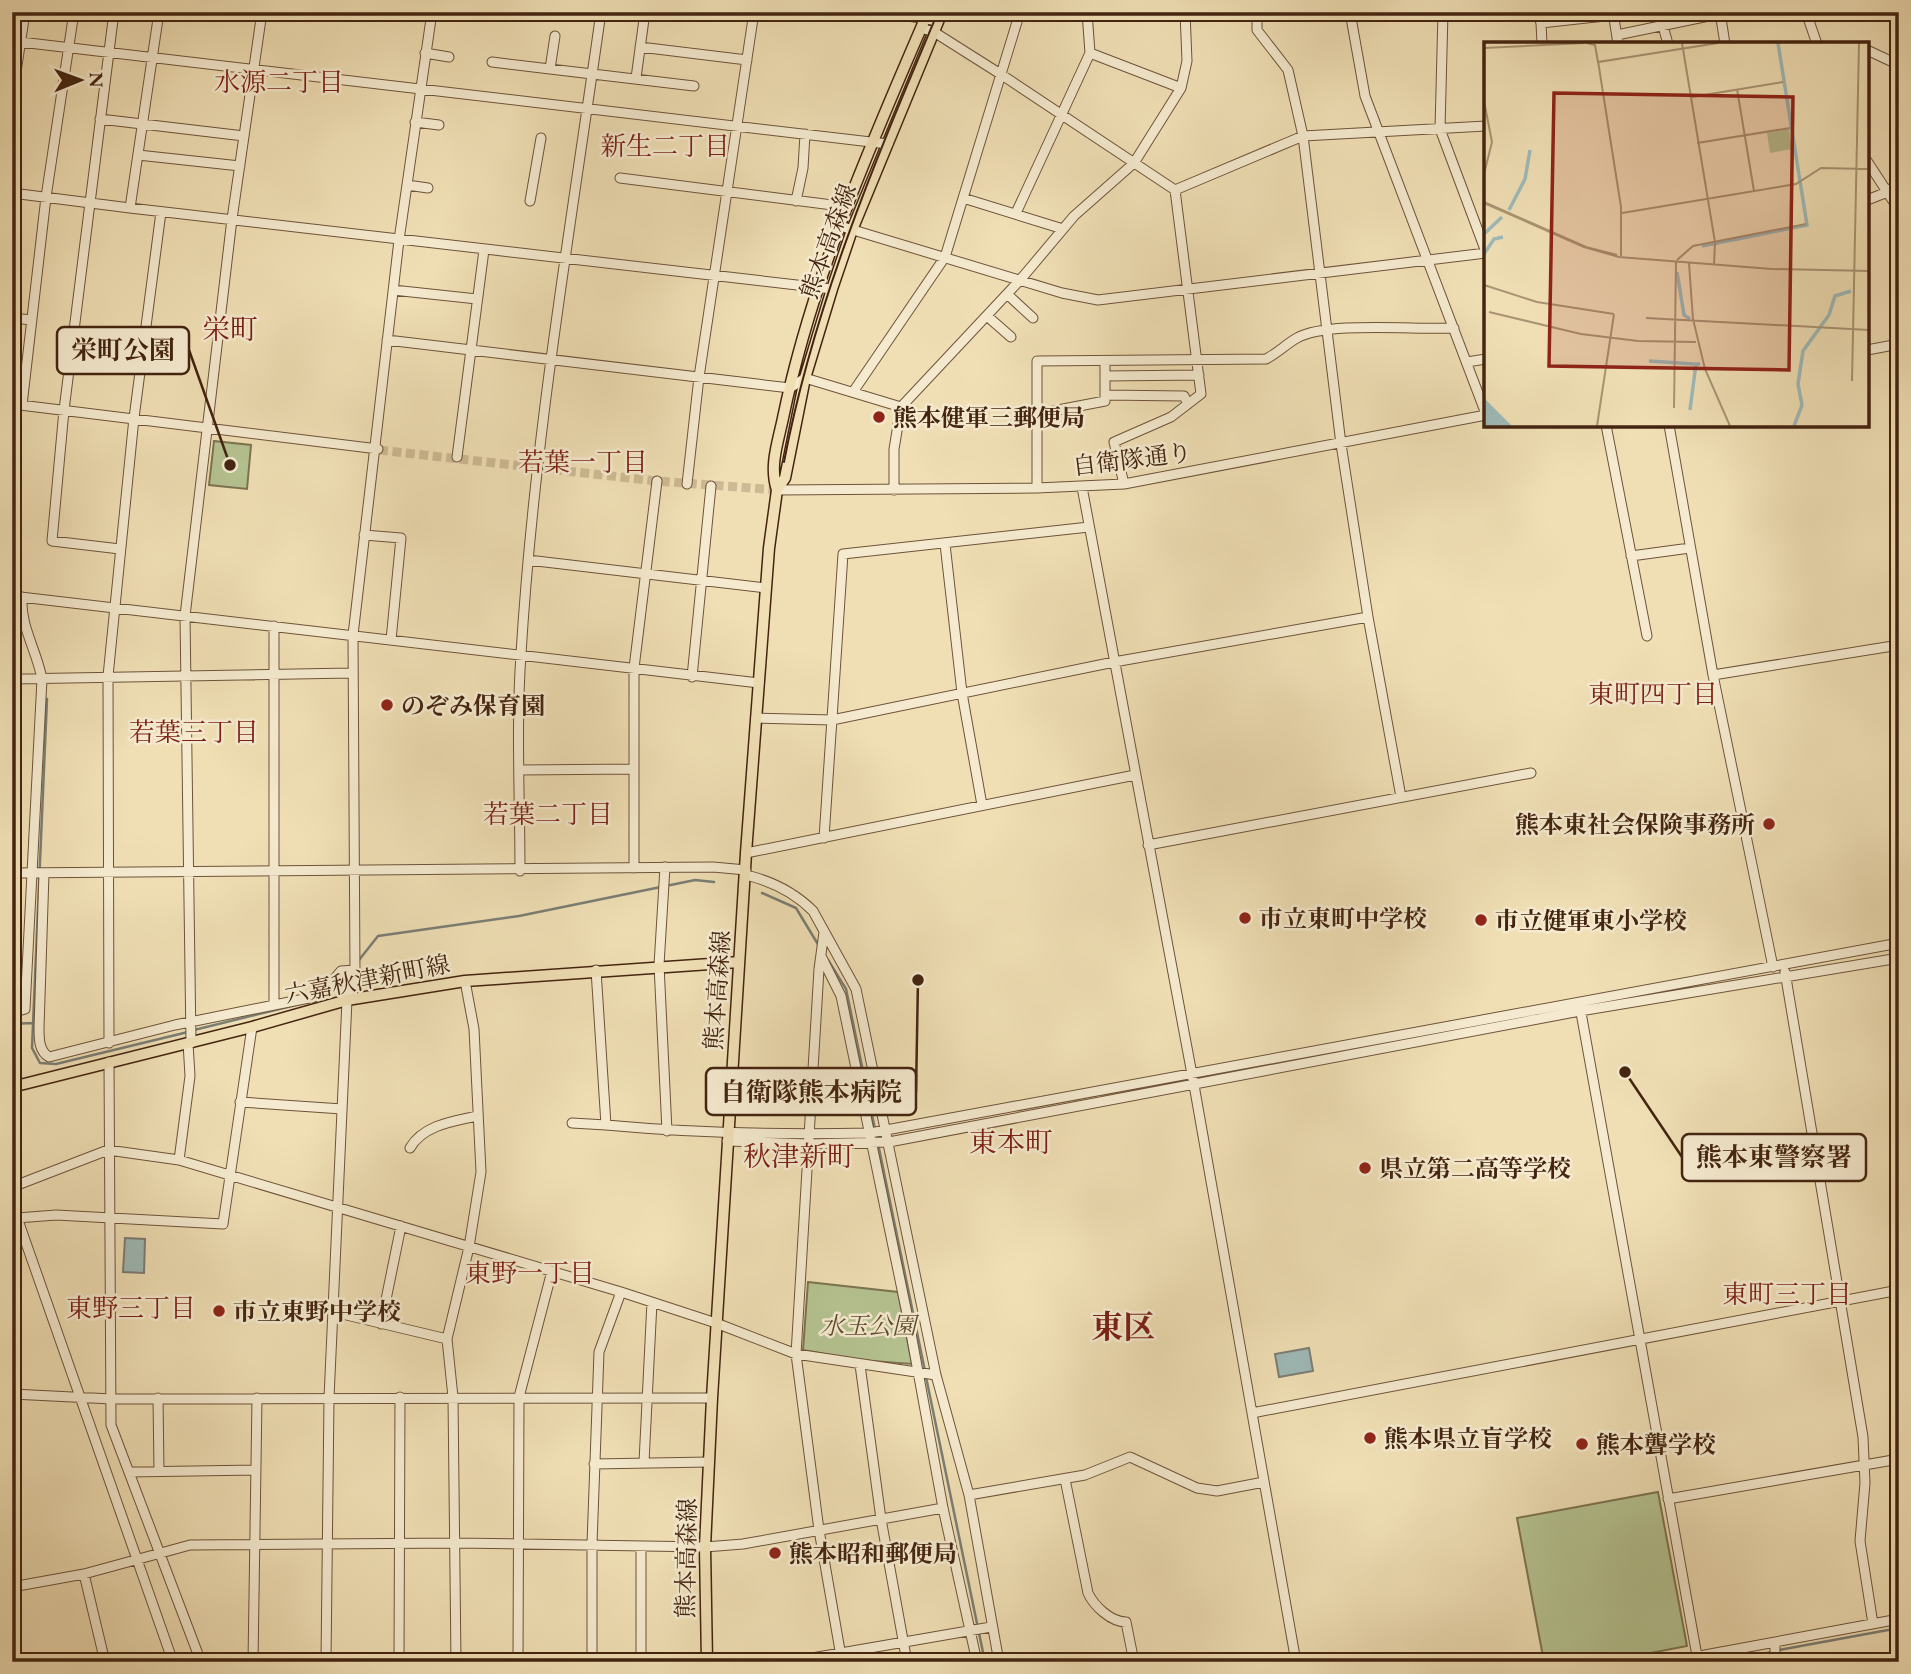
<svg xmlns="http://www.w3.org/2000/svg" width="1911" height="1674" viewBox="0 0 1911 1674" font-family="'EB Garamond','Noto Serif JP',serif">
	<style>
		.green { fill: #b5c391; stroke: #7c7450; stroke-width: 2 }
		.water { fill: #9ebab8; stroke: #7a7e75; stroke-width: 2 }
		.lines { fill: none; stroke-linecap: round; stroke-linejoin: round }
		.stream { stroke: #7a7e75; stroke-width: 2.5 }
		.minor-tunnel { stroke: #cdba94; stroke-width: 9; stroke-dasharray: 9 4.5; stroke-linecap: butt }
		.minor-casing { stroke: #6e5339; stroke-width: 11 }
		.major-casing { stroke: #432410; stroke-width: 13 }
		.minor { stroke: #f5eacf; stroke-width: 9 }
		.major { stroke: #f0dfb5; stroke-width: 10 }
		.tram { stroke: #432410; stroke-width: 2 }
		.poi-dot { fill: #8f2418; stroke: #f5eacf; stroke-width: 2.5 }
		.labels { text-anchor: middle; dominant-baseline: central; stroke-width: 5; stroke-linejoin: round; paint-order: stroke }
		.street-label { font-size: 24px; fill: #432410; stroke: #f5eacf }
		.poi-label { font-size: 24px; font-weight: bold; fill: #432410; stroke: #f5eacf; text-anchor: start }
		.park-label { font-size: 24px; font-style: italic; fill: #604c30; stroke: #f5eacf }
		.neighbourhood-label { font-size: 26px; fill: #7a1f14; stroke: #f5eacf }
		.quarter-label { font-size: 28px; fill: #7a1f14; stroke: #f5eacf }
		.district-label { font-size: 32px; font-weight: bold; fill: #7a1f14; stroke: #f5eacf }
		.inset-river { fill: none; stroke: #9ebab8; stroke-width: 3.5 }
		.inset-road { fill: none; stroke: #ab9473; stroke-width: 2 }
		.view { fill: #8f2418; fill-opacity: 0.15; stroke: #8f2418; stroke-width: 3.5 }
		.inset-edge { fill: none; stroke: #432410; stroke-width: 3.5 }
		.leader { fill: none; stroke: #432410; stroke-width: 2.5 }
		.callout-dot { fill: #432410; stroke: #f5eacf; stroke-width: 2.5 }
		.callout { fill: #f5eacf; stroke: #432410; stroke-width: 2.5 }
		.callout-label { font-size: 26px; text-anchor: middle; font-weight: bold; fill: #432410 }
	</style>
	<rect width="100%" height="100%" fill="#f0dfb5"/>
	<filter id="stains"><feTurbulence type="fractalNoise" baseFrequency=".00286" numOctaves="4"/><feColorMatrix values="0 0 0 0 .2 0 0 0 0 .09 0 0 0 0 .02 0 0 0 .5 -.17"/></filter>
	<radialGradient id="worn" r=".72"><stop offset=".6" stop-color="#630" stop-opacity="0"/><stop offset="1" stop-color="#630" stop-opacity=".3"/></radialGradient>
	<path class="green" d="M214,441L251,445L247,489L209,485Z
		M808,1282L898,1292L912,1364L858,1360L803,1350Z
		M1658,1492L1687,1646L1604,1662H1544L1517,1518Z"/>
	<path class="water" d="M125,1238L145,1239L144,1273L123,1272Z
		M1309,1348L1313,1371L1279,1377L1275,1354Z"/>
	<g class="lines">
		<path class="stream" d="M47,699L32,1048L40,1063L56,1064L188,1032
			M762,893L796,908L819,946
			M359,960L378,936L519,916L695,880L714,882
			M828,960L846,989L925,1371
			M317,1000L330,995L348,973
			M12,1024L32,1023
			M194,1030L300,1004
			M926,1377L985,1662
			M1779,1650L1899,1628
			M1728,1662L1772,1652"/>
		<path class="minor-tunnel" d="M379,450L657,481L777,490"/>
		<g class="minor-casing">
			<path id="minor" d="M114,12L64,410L52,541L120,549
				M159,12L130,208L832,289
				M884,12L938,21
				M1257,12V30L1288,70L1303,136L1341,444L1368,617
				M1350,12L1365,96L1486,414
				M1443,12L1440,129L1486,252
				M1537,12L1541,23L1542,44
				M1613,12L1618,44
				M1720,12L1725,44
				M1806,12L1817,44
				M1541,23L1614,15
				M1663,26L1668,44
				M921,28L934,32L1002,75L1175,190L1201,394L1171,417L1114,442L1124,484
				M1617,35L1728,12
				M555,36L550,69L694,86
				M12,41L888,144
				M640,47L747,60
				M1867,50L1899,65
				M425,53L449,57
				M1090,53L1181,88
				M492,62L550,69
				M636,78L645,12
				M12,99L25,12
				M100,119L244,136
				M415,122L439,125
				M138,155L240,166
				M1867,161L1899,210
				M620,178L848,207
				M407,185L428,188
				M1175,190L1303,136L1486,126
				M12,193L130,208
				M963,198L1063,229
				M1867,200L1885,193L1899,183
				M530,201L541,138
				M796,201L803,168L805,134
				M1016,213L1090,53L1087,12
				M840,226L1062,293L1098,300L1486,253
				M393,290L477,299
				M1007,294L1033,318
				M987,316L1011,337
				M12,318L32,320
				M387,340L790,388L805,378L901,407
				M1867,350L1899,344
				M1105,361V376L1199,375
				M1467,362L1486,359
				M1105,376V395L1184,396L1188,404
				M853,392L945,257L1020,12
				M12,404L378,449
				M22,405L46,197L74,12
				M1037,414L1105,401V395
				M1606,425L1647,636
				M1669,425L1713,675L1773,967
				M457,457L484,250
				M687,484L699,377L754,12
				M1082,487L1194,1085L1296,1662
				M1037,488V361L1266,359C1278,353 1286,344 1297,338C1327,321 1415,330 1454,328
				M777,490L1037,488L1124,484L1486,415
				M894,490V449L901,407L1021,279L1074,216L1134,163L1181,88L1187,61L1185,12
				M364,535L401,538L391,640
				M945,544L962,693L982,805
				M1631,556L1690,548
				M528,560L766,588
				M12,596L759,683
				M274,626V1005
				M1713,675L1899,645
				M692,677L711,486
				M12,679L351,673
				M756,718L832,720L1114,662L1368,617L1401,797
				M520,770L634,769
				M824,838L843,554L1089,527
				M1148,845L1531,773
				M746,853L1135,775
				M665,867L659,965L667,1131
				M634,868V668L657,481
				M520,871C520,799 516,725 521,654C534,438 571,226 601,12
				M12,873L713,867L746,870
				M44,873L39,1028C39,1039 39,1051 49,1057L175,1025L314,997L324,991L341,971L355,970
				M746,875C771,881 794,892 813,911L856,989L936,1375L969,1495L999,1662
				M824,932L819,969L796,1354L819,1530L842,1662
				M821,956L841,996L910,1328L943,1508L977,1662
				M596,970L606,1125C693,1133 783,1135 870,1133L1899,943
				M1785,972L1863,1437L1865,1483L1860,1541L1873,1624
				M1580,1007L1697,1656
				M12,1013L25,1009L42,679C37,651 20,626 22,597
				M109,1043L108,676L134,418L161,212
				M191,1043L185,616L232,219L262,12
				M109,1062L111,1425L201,1662
				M240,1102L342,1109
				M572,1123L606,1125
				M727,1141L808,1144L889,1142L1580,1011L1899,958
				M410,1148C423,1125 454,1121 477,1116
				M179,1160L190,1076L188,1043
				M12,1187L108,1150L179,1160L621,1292L716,1323L796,1354L936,1375
				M12,1203L173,1662
				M17,1218L56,1215L223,1224L252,1027
				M334,1312L447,1339
				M381,1324L401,1226
				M860,1365L881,1519L907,1662
				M12,1394L112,1399L712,1398
				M158,1398L159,1471
				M1252,1413L1899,1290
				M644,1462L652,1302
				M594,1464L709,1462
				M129,1472L256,1470
				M1065,1479L1088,1593C1094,1606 1111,1622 1126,1622L1134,1662
				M969,1495L1085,1475L1130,1457L1197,1488L1217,1491L1264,1482
				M1668,1499L1899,1459
				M84,1574L105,1662
				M12,1587L84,1574L190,1545L456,1543L705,1547L743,1544L943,1508
				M253,1662L257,1398
				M326,1662L329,1398L347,1000L355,973L353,635L399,240L432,12
				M399,1662L400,1397
				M456,1662L453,1397L447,1339L469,1247L481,1172L474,1029L465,981
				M518,1662L519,1397L552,1271
				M592,1662V1544L599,1352L621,1292
				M641,1662V1546
				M789,1662L991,1627
				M1667,1662L1899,1619
				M1758,1662L1775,1659
				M1775,1662V1643"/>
		</g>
		<g class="major-casing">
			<path id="major" d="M777,490C769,466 778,442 783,418C812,277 871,144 928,12
				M12,1087L252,1027L347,1000L465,981L739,962
				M707,1662L705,1547L712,1398L746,853L769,548L777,490L785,478L805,378L832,289L852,230L942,12"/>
		</g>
		<use href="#minor" class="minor"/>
		<use href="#major" class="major"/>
		<path class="tram" d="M784,462C814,304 876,159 938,12"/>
	</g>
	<g class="poi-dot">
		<circle cx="879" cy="417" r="7"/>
		<circle cx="387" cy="705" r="7"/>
		<circle cx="1769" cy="824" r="7"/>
		<circle cx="1245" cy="918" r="7"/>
		<circle cx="1481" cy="920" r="7"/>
		<circle cx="1365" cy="1168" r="7"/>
		<circle cx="219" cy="1311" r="7"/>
		<circle cx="1370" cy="1438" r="7"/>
		<circle cx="1582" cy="1444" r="7"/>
		<circle cx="775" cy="1553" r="7"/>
	</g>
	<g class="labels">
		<g class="street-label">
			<text transform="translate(828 241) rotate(-70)">熊本高森線</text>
			<text transform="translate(1132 459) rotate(-7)">自衛隊通り</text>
			<text transform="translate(367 979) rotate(-11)">六嘉秋津新町線</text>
			<text transform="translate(717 990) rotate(-86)">熊本高森線</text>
			<text transform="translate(686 1558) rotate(-89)">熊本高森線</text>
		</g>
		<g class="poi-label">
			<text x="893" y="417">熊本健軍三郵便局</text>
			<text x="401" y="705">のぞみ保育園</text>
			<text x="1755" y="824" text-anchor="end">熊本東社会保険事務所</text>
			<text x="1259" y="918">市立東町中学校</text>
			<text x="1495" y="920">市立健軍東小学校</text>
			<text x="1379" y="1168">県立第二高等学校</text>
			<text x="233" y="1311">市立東野中学校</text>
			<text x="1384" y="1438">熊本県立盲学校</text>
			<text x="1596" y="1444">熊本聾学校</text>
			<text x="789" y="1553">熊本昭和郵便局</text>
		</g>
		<g class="park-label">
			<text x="868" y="1325">水玉公園</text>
		</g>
		<g class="neighbourhood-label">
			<text x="279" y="82">水源二丁目</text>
			<text x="665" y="146">新生二丁目</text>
			<text x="583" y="462">若葉一丁目</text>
			<text x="1653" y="694">東町四丁目</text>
			<text x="194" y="732">若葉三丁目</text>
			<text x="548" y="814">若葉二丁目</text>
			<text x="530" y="1273">東野一丁目</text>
			<text x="1787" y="1294">東町三丁目</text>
			<text x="131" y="1308">東野三丁目</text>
		</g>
		<g class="quarter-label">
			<text x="230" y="329">栄町</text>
			<text x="1011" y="1142">東本町</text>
			<text x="799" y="1156">秋津新町</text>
		</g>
		<g class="district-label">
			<text x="1123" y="1327">東区</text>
		</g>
	</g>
	<g transform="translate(1484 42)">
		<rect width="385" height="385" fill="#f0dfb5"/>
		<path d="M305,87L308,107L286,111L283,91Z" fill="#b5c391"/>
		<path d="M0,353L1,357L28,384H0Z" fill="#9ebab8"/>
		<path class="inset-river" d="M25,168L41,137L46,108M0,192L18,175M218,204L323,183L294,1M0,212L10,197L19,195M193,230L200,273L206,277M165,319L210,322M206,368L212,322H216M310,384L318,363L314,342L319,309L345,273L351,254L367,249"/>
		<path class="inset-road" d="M103,1L111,3L114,20L234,1M198,1L231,200L230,223M0,6L100,1M114,19L137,165V214M253,47L270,149M208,55L299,40M0,59L8,100L0,132M213,101L306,86M0,160L102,205L133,213M0,161L100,205L135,215L288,227L385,229M138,171L312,142L337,126L385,127M193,218L209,204L322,182M205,221L209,277L221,327L246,384M0,243L53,260L130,272M5,270L97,292L154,299L212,300M162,276L385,288M368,339L375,1M190,366L192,220M113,384L130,272"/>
		<path class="view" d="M70,51L309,55L305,328L65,324Z"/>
		<rect width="385" height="385" class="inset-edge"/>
	</g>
	<path class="leader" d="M230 465L189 350M918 980L916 1092M1625 1072L1682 1157"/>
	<g class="callout-dot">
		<circle cx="230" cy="465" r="7"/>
		<circle cx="918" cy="980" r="7"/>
		<circle cx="1625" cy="1072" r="7"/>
	</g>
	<g class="callout">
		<rect x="57" y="327" width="132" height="47" rx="7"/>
		<rect x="706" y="1068" width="210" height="47" rx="7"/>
		<rect x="1682" y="1134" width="184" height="47" rx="7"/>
	</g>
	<g class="callout-label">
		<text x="123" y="359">栄町公園</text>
		<text x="811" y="1101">自衛隊熊本病院</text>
		<text x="1774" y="1166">熊本東警察署</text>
	</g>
	<rect width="1911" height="1674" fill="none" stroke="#f0dfb5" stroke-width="42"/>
	<rect x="14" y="14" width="1883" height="1646" fill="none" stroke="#432410" stroke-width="3.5"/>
	<rect x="21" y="21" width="1869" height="1632" fill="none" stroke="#432410" stroke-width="2"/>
	<g transform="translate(80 80) rotate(89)" stroke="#f5eacf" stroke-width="5" paint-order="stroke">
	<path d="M0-5L12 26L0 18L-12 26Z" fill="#432410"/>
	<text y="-10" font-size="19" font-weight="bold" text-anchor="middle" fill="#432410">N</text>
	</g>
	<rect width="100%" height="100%" filter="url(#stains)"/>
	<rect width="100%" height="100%" fill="url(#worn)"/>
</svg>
